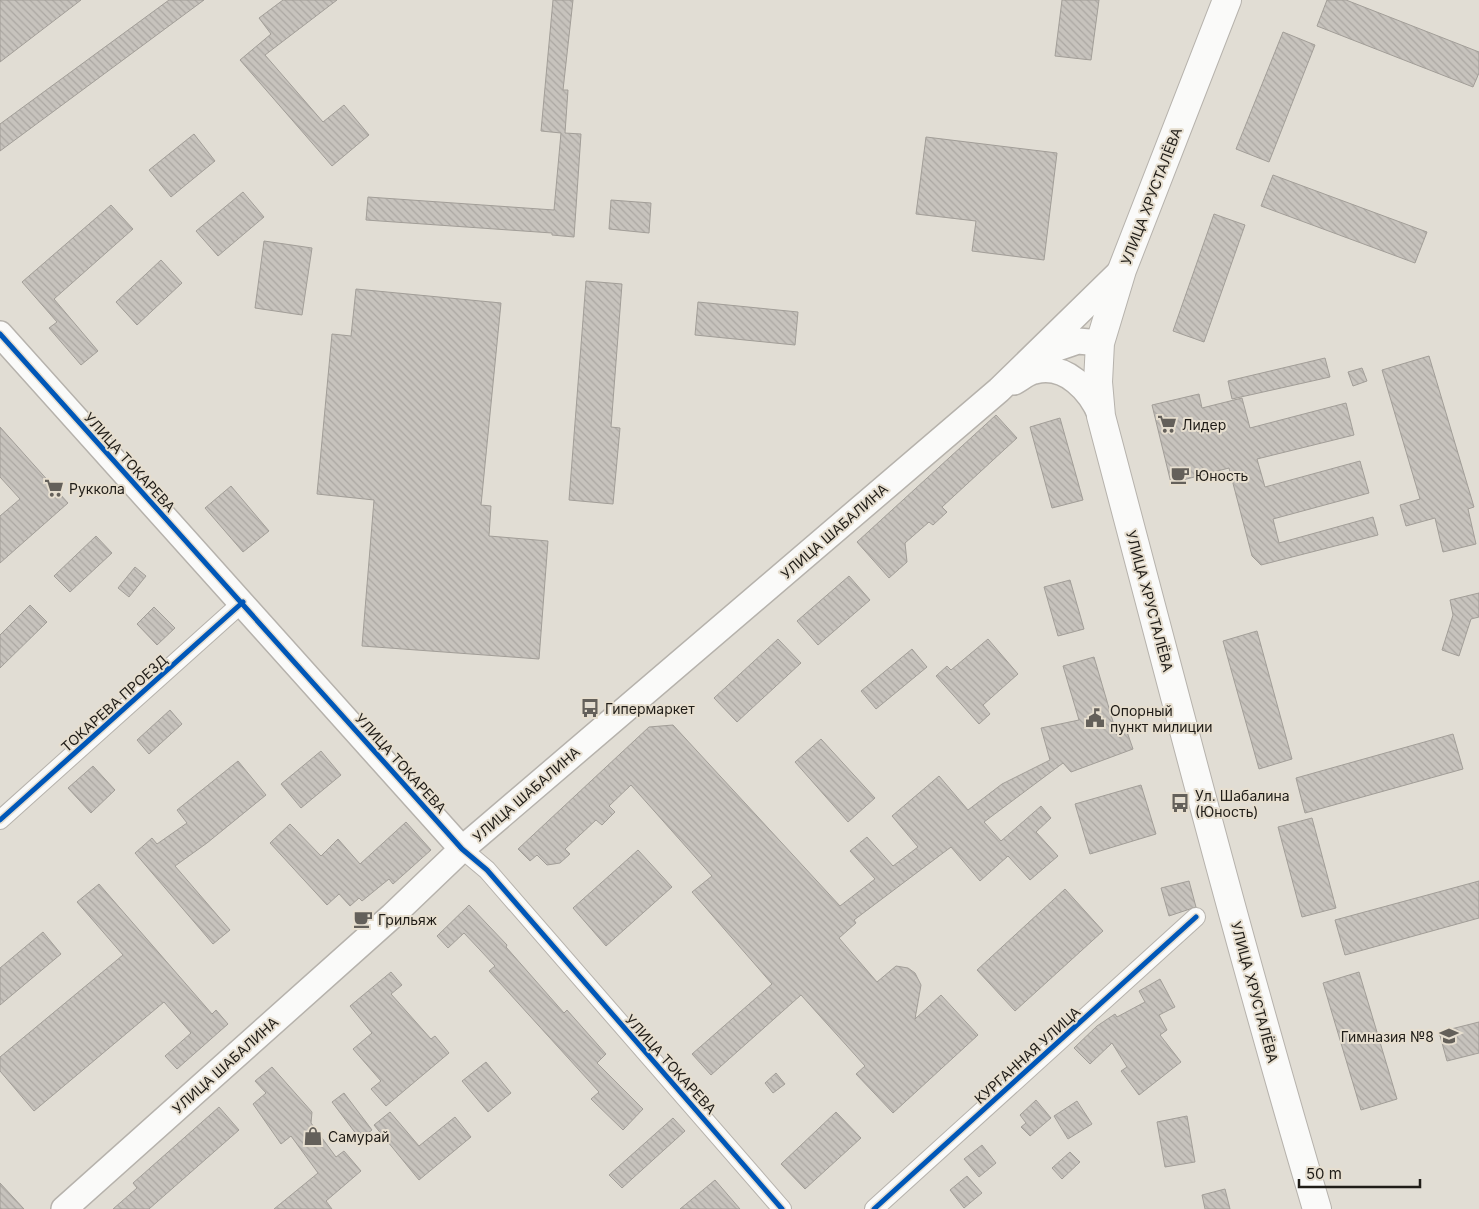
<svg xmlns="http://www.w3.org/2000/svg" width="1479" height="1209" viewBox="0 0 1479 1209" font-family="Inter,sans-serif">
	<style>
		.building { fill: url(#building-back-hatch); stroke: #a29e98 }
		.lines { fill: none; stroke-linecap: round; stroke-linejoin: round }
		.street-casing { stroke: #b6b2ac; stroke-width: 20 }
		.secondary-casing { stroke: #b6b2ac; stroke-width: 28 }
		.primary-casing { stroke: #b6b2ac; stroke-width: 30 }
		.street { stroke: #fafaf9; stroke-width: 18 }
		.secondary { stroke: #fafaf9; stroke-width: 25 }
		.primary { stroke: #fafaf9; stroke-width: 28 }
		.cycleway-casing { stroke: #e6decf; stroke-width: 8 }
		.cycleway { stroke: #0057b8; stroke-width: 5 }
		.labels { text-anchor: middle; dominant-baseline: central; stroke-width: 4; stroke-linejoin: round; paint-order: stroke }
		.street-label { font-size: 14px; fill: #201d18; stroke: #e6decf }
		.poi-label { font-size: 14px; fill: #201d18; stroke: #e6decf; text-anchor: start }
	</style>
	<defs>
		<pattern id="building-back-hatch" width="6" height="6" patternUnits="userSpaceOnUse" patternTransform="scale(1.25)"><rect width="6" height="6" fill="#c7c3bd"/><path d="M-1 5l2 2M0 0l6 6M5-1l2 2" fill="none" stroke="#aba7a2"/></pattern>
	</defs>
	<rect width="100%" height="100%" fill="#e1ddd4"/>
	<path class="building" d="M0,0H81L0,62Z
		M169,0H204L0,151V124Z
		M283,0H337L265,55L323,122L344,105L369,135L332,166L240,60L271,34L259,18Z
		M553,0H573L563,90H568L565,133L581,134L574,237L552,235V233L366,220L368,197L554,210L561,133L541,131Z
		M1062,0H1099L1091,60L1055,56Z
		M1327,0H1346L1479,52V73L1473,87L1317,26Z
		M1283,32L1315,45L1269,162L1236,149Z
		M194,134L215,161L171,197L149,170Z
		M926,137L1057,153L1044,260L972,251L976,221L916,214Z
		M1273,175L1427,232L1415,263L1261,206Z
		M243,192L264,217L218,256L196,231Z
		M611,200L651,203L649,233L609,229Z
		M111,205L133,229L54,299L98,351L81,365L49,328L57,322L22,282Z
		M1214,214L1245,225L1204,342L1173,331Z
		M264,241L312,248L302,315L255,308Z
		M161,260L182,283L137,325L116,302Z
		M586,281L622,284L611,427L620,428L613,504L569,500Z
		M356,289L501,303L481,505L491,506L489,536L548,541L539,659L362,646L374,500L317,494L332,334L351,336Z
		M698,302L798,312L795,345L695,335Z
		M1429,356L1474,507L1468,509L1476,544L1443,552L1435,518L1406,526L1400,505L1420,499L1382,370Z
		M1325,358L1330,377L1232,399L1228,381Z
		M1362,368L1367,381L1353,386L1348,372Z
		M1199,394L1202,408L1242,398L1250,428L1346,403L1354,435L1257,459L1265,487L1360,461L1369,493L1273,519L1279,543L1373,517L1378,535L1261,565L1252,556L1229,468L1171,483L1152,405Z
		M996,415L1017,438L942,507L947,512L933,525L929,522L905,543L907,562L889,578L857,542Z
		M1060,418L1083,500L1052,508L1030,427Z
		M0,427L68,503L0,563V516L20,499L0,477Z
		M231,486L269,531L243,552L205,508Z
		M96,536L112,553L70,592L54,576Z
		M135,567L146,576L129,597L118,588Z
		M849,576L870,600L818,645L797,621Z
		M1070,580L1084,629L1058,636L1044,587Z
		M1479,593V617L1471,619L1459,656L1442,650L1453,615L1450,600Z
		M30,605L47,622L0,668V635Z
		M154,607L175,628L157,645L137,624Z
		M1257,631L1292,759L1259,769L1223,641Z
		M778,639L801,663L737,722L714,698Z
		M988,639L1018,674L983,705L990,714L979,724L936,676L947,666L951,670Z
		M912,649L927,667L876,709L861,691Z
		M1094,657L1116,732L1126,729L1133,749L1071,772L1063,763L984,822L1001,841L1041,806L1051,818L1036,832L1058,856L1030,880L1008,856L980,881L951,847L854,920L856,923L839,938L877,982L896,966L908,968L915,973L921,985L915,1019L941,995L978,1035L893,1113L856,1074L865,1066L801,995L711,1075L692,1054L772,984L692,892L712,876L631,785L609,806L615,812L602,825L596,820L565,849L570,854L560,863L547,865L537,855L530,861L518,849L649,727L673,725L840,906L875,879L850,851L867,837L893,866L918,847L892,816L939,776L968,810L1002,784L1050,760L1041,728L1079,720L1063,666Z
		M170,710L182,724L149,754L137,740Z
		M1453,734L1463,769L1305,813L1296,778Z
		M821,739L875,798L848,822L795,762Z
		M321,751L341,775L301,808L281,784Z
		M238,761L266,795L207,843L175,866L230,930L213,944L135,853L152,838L157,844L187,823L177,810Z
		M93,766L115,790L91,813L68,788Z
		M1141,785L1156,834L1090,854L1075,804Z
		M1312,818L1336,908L1302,917L1278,827Z
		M406,822L431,850L393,884L389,879L362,901L359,898L350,906L339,894L327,905L270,843L290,824L321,856L338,839L360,864Z
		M638,850L672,887L606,946L573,908Z
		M1189,881L1196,907L1169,916L1161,888Z
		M1479,881V918L1345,955L1335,920Z
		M99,884L212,1014L216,1010L228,1024L177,1069L165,1056L191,1033L164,1002L34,1111L0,1071V1057L123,955L77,902Z
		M1065,889L1103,931L1015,1011L977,970Z
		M469,905L507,945L506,947L564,1013L567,1010L606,1054L597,1063L643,1109L623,1130L591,1099L599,1092L489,971L495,966L464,933L448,948L437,936Z
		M43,932L61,954L0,1005V968Z
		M391,972L402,985L391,994L431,1039L435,1036L449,1053L386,1106L371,1089L381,1081L353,1049L372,1033L350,1006Z
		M1359,972L1397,1099L1361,1110L1323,983Z
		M1160,979L1175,1007L1159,1015L1167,1030L1160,1035L1181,1062L1139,1095L1121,1071L1127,1067L1112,1043L1090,1064L1074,1048L1097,1026L1115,1014L1117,1017L1145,1002L1139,991Z
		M1479,1022V1053L1447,1061L1439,1032Z
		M486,1062L511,1093L488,1112L462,1081Z
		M272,1067L312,1112L311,1123L336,1157L344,1151L361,1171L326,1201L332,1209H274L318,1173L291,1136L281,1144L253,1104L266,1093L255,1081Z
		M776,1073L785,1084L773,1093L765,1083Z
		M344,1093L372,1130L360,1139L332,1102Z
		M1036,1100L1051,1118L1030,1136L1021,1127L1026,1123L1020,1115Z
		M1077,1101L1092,1124L1068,1139L1054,1116Z
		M219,1107L239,1130L149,1209H113L137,1188L133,1183Z
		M390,1112L419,1146L455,1117L471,1137L419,1180L374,1125Z
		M836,1112L861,1138L805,1189L781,1164Z
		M1187,1116L1195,1162L1165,1167L1157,1122Z
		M673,1118L685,1131L622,1188L609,1175Z
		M982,1145L996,1163L979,1177L964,1159Z
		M1070,1152L1080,1162L1062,1179L1052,1168Z
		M967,1176L982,1193L964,1208L950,1190Z
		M715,1180L740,1209H680Z
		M0,1183L24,1209H0Z
		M1225,1189L1230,1209H1205L1202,1195Z"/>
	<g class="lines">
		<g class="street-casing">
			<path id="street" d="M0,820L243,602
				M462,849L487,870L782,1209
				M874,1209L1196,917"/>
		</g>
		<g class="secondary-casing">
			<path id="secondary" d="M0,334L462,849
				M1043,353L1078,341L1100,343
				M1014,382C1020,379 1028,372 1035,371C1066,363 1091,391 1101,416
				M64,1209L392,916L462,849L999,390L1122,270"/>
		</g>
		<g class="primary-casing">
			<path id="primary" d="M1227,0L1122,270L1100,343L1098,382L1101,416C1171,681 1239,946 1317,1209"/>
		</g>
		<use href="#street" class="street"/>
		<use href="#secondary" class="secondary"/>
		<use href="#primary" class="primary"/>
		<g class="cycleway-casing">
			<path id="cycleway" d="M0,334L462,849L487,870L782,1209
				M0,820L243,602
				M874,1209L1196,917"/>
		</g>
		<use href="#cycleway" class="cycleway"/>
	</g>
	<defs>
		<g id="supermarket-bare" transform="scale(1.5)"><path d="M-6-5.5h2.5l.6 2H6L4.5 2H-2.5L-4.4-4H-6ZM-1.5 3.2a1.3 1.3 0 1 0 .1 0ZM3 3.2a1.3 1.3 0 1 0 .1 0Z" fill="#64605a" stroke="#e6decf" stroke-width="2.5" paint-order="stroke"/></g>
		<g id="cafe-bare" transform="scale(1.5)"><path d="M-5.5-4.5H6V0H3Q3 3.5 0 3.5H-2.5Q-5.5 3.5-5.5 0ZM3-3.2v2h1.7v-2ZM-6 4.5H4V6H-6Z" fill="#64605a" stroke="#e6decf" stroke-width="2.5" paint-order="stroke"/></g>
		<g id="bus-bare" transform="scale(1.5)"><path d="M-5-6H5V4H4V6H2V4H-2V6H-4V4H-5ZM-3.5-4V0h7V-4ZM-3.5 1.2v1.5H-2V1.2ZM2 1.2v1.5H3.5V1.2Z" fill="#64605a" stroke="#e6decf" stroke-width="2.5" paint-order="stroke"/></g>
		<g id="civic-bare" transform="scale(1.5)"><path d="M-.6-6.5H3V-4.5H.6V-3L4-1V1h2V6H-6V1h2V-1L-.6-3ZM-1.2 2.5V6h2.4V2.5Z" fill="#64605a" stroke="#e6decf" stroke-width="2.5" paint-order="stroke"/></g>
		<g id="school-bare" transform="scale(1.5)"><path d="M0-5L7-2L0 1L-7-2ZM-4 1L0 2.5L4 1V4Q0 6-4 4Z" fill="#64605a" stroke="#e6decf" stroke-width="2.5" paint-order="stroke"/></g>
		<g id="shop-bare" transform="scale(1.5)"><path d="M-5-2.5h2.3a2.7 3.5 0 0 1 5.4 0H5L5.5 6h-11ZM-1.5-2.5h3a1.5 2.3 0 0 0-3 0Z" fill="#64605a" stroke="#e6decf" stroke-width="2.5" paint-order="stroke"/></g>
	</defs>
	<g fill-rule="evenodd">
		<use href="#supermarket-bare" x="1167" y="424"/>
		<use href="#cafe-bare" x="1180" y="475"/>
		<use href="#supermarket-bare" x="54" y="488"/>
		<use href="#bus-bare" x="590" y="708"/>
		<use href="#civic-bare" x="1095" y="718"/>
		<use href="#bus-bare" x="1180" y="803"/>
		<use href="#cafe-bare" x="363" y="919"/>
		<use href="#school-bare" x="1449" y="1036"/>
		<use href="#shop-bare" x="313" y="1136"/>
	</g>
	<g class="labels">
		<g class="street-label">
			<text transform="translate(1151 196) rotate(-69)">УЛИЦА ХРУСТАЛЁВА</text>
			<text transform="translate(130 462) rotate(48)">УЛИЦА ТОКАРЕВА</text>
			<text transform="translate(834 531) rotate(-41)">УЛИЦА ШАБАЛИНА</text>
			<text transform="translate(1150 601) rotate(75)">УЛИЦА ХРУСТАЛЁВА</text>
			<text transform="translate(114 703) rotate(-42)">ТОКАРЕВА ПРОЕЗД</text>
			<text transform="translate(401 763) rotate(48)">УЛИЦА ТОКАРЕВА</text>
			<text transform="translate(526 794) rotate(-41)">УЛИЦА ШАБАЛИНА</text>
			<text transform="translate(1255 992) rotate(75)">УЛИЦА ХРУСТАЛЁВА</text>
			<text transform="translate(1027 1055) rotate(-42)">КУРГАННАЯ УЛИЦА</text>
			<text transform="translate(671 1064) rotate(48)">УЛИЦА ТОКАРЕВА</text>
			<text transform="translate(225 1065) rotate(-42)">УЛИЦА ШАБАЛИНА</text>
		</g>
		<g class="poi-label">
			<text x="1182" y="424">Лидер</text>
			<text x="1195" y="475">Юность</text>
			<text x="69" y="488">Руккола</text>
			<text x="605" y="708">Гипермаркет</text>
			<text x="1110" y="710">Опорный<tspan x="1110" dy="16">пункт милиции</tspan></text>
			<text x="1195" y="795">Ул. Шабалина<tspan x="1195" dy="16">(Юность)</tspan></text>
			<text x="378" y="919">Грильяж</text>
			<text x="1434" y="1036" text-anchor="end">Гимназия №8</text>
			<text x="328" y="1136">Самурай</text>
		</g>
	</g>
	<path d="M1299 1179v8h121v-8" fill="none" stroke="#201d18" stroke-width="2.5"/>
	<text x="1306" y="1179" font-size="15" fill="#201d18" stroke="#e6decf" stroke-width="4" paint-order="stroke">50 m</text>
</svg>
